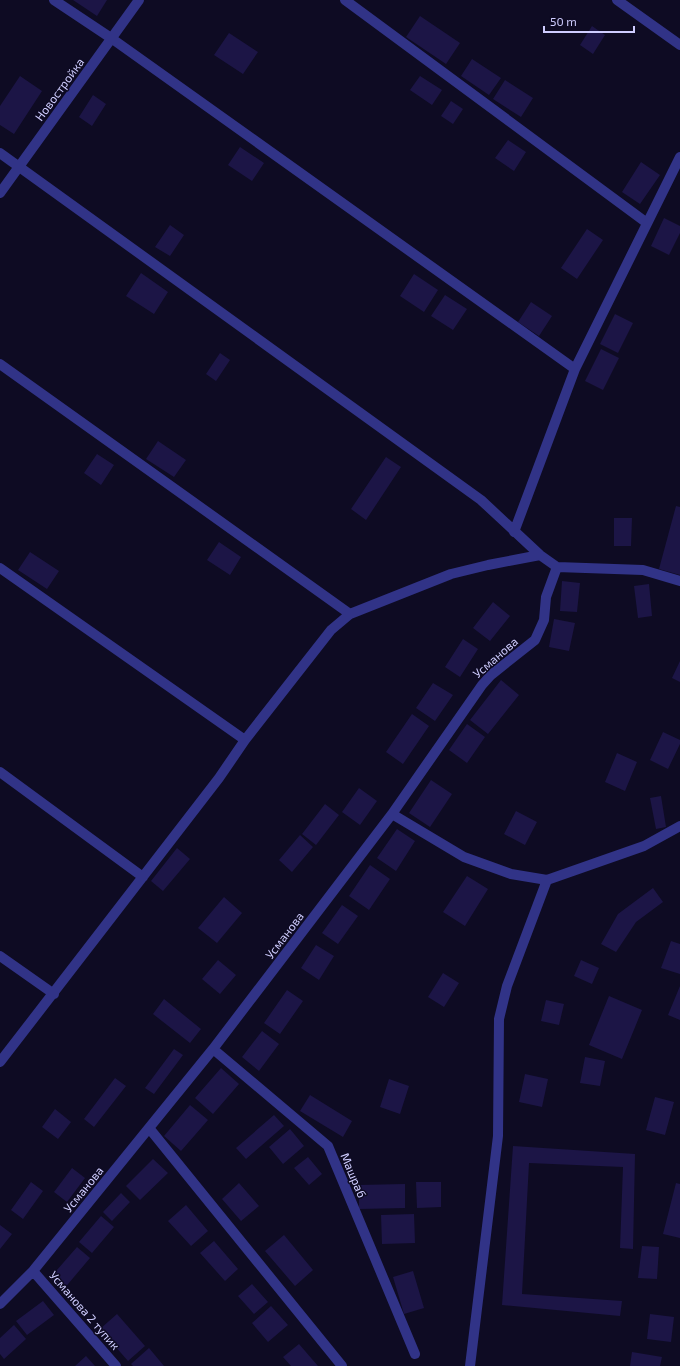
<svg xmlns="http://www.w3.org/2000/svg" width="680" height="1366" viewBox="0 0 680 1366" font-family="'Exo 2',sans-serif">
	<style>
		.building { fill: #1c1546 }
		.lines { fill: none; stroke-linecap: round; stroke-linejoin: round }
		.minor { stroke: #313387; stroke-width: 10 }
		.labels { text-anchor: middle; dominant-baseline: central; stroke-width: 3; stroke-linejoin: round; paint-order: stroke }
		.street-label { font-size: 12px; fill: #cfcdff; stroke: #0e0b23 }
	</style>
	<rect width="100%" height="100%" fill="#0e0b23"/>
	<path class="building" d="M73,0H107L97,16Z
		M420,16L460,43L446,64L406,37Z
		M592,26L605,35L593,54L580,45Z
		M229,33L258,52L243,74L214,55Z
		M472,59L501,78L489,95L461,76Z
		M20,76L42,91L14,134L0,125V106Z
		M420,76L442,90L432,105L410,90Z
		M505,80L533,98L521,117L493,99Z
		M93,95L106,104L92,126L79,117Z
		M451,101L463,109L453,124L441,116Z
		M508,140L526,152L514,171L495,158Z
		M240,147L264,163L252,181L228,165Z
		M641,162L660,175L640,204L622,192Z
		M664,218L680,226V233L669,255L651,246Z
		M170,225L184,235L170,256L155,247Z
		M587,229L603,240L577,279L561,268Z
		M141,273L168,292L154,314L126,296Z
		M414,274L438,290L424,312L400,296Z
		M445,295L467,309L453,330L431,316Z
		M531,302L552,316L539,336L518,322Z
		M615,314L633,323L618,353L600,344Z
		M601,349L619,358L603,390L585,381Z
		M220,353L230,360L216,381L206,374Z
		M158,441L186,460L174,477L146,459Z
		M97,454L114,465L101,485L84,473Z
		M386,457L401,467L366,520L351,509Z
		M676,506L680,507V575L659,569Z
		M614,518H632L631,546H614Z
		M219,542L241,557L230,575L207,560Z
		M30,552L59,571L47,589L18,570Z
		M562,581L580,583L577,612L560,611Z
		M649,584L652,616L638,618L634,586Z
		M493,602L510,616L490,641L473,628Z
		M554,619L575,623L569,651L549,647Z
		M463,639L478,649L460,677L445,667Z
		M680,661V682L672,678Z
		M501,680L519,695L488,734L470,720Z
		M433,683L453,695L435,721L416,708Z
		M412,714L429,726L403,764L386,752Z
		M467,724L485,737L467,763L449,750Z
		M663,732L680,740V744L668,769L650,760Z
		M617,753L637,762L625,791L605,782Z
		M431,780L452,794L430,827L409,813Z
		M359,788L377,801L360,825L342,812Z
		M661,796L666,827L656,829L650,798Z
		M325,804L339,815L316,845L302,834Z
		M516,811L537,822L525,845L504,834Z
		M397,829L415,841L396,871L377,858Z
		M300,835L313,847L292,872L279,860Z
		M177,848L190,859L163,891L151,881Z
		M370,865L390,879L369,910L349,896Z
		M467,876L488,889L465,926L443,912Z
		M653,888L663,902L636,922L616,952L601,944L618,914Z
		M224,897L242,913L217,943L198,928Z
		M342,905L358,916L338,944L322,933Z
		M671,941L680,944V974L661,968Z
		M316,945L334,956L319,980L301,968Z
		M218,960L236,975L220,994L202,979Z
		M581,960L599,968L592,984L574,976Z
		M443,973L459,983L444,1007L428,997Z
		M680,986V1020L668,1015Z
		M287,990L303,1001L280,1034L264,1023Z
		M609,996L642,1010L622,1059L589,1045Z
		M164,999L201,1029L190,1043L153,1014Z
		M546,1000L564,1004L559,1025L541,1021Z
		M262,1031L279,1044L259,1071L242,1057Z
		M174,1049L183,1055L154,1094L145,1088Z
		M585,1057L605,1061L600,1086L580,1083Z
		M221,1068L239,1084L213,1114L195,1098Z
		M525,1074L548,1079L542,1107L519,1102Z
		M115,1078L126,1086L94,1127L84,1119Z
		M389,1079L409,1086L400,1114L380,1107Z
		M310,1095L352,1121L343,1137L300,1111Z
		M655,1097L674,1102L665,1135L646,1130Z
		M190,1105L208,1120L181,1151L164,1136Z
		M55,1109L71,1122L58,1139L42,1127Z
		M274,1115L284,1126L246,1159L236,1148Z
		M290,1129L304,1146L283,1164L269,1147Z
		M513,1146L635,1154L633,1249L620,1248L623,1167L529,1163L522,1294L622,1301L620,1316L502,1305Z
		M308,1157L322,1174L309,1185L294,1168Z
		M153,1159L168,1173L140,1200L126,1186Z
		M72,1168L85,1178L67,1202L54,1192Z
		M31,1182L43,1191L23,1219L11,1210Z
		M416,1182H441V1207L417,1208Z
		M239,1183L259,1206L241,1221L222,1199Z
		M676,1183L680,1184V1238L663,1234Z
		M405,1184V1208L359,1209V1185Z
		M121,1193L130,1202L112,1221L103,1212Z
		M186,1205L208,1231L191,1246L168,1221Z
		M414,1214L415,1243L382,1244L381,1215Z
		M101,1216L114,1227L92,1253L79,1242Z
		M0,1225L12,1234L0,1249Z
		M284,1235L313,1270L295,1286L265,1251Z
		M214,1241L238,1269L225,1281L200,1253Z
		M642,1246L659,1247L657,1279L638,1278Z
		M77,1247L90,1258L63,1290L50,1278Z
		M413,1271L424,1308L404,1314L393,1277Z
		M252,1284L268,1302L254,1314L238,1296Z
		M43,1301L54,1315L27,1335L16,1321Z
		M271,1306L288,1325L268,1342L252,1323Z
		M117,1314L145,1346L128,1361L100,1329Z
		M650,1314L674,1317L671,1342L647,1339Z
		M14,1325L26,1339L4,1359L0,1354V1338Z
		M299,1344L318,1366H291L283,1357Z
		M149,1348L164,1366H133L131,1364Z
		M632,1352L662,1357L660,1366H630Z
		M86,1356L95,1366H75Z"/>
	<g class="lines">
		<path class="minor" d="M54,0L111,38L575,369
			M345,0L647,223
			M617,0L680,45
			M0,153L481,500L540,555L557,567L643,570L680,581
			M0,193L139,0
			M0,364L350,614
			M514,532L575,369L680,157
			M0,568L245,740
			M0,772L143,877
			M392,814L464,857L511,874L547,880L644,846L680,826
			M0,956L54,994
			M213,1049L328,1146L415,1354
			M0,1062L219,778L245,740L331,630L350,614L451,574L488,565L540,555
			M149,1128L342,1366
			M33,1271L116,1366
			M0,1304L33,1271L213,1049L392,814L482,685L491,675L535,640L544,620L546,597L557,567
			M470,1366L498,1136L499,1019L507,986L547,880"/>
	</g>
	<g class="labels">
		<g class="street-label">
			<text transform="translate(59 89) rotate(-54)">Новостройка</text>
			<text transform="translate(495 657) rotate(-41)">Усманова</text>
			<text transform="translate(284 935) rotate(-53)">Усманова</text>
			<text transform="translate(354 1175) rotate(67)">Машраб</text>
			<text transform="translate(83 1189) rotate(-51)">Усманова</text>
			<text transform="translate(85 1310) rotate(49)">Усманова 2 тупик</text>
		</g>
	</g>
	<path d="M544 26v6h90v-6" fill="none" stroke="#cfcdff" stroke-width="2"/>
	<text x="550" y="26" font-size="12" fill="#cfcdff" stroke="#0e0b23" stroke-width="3" paint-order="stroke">50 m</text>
</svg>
